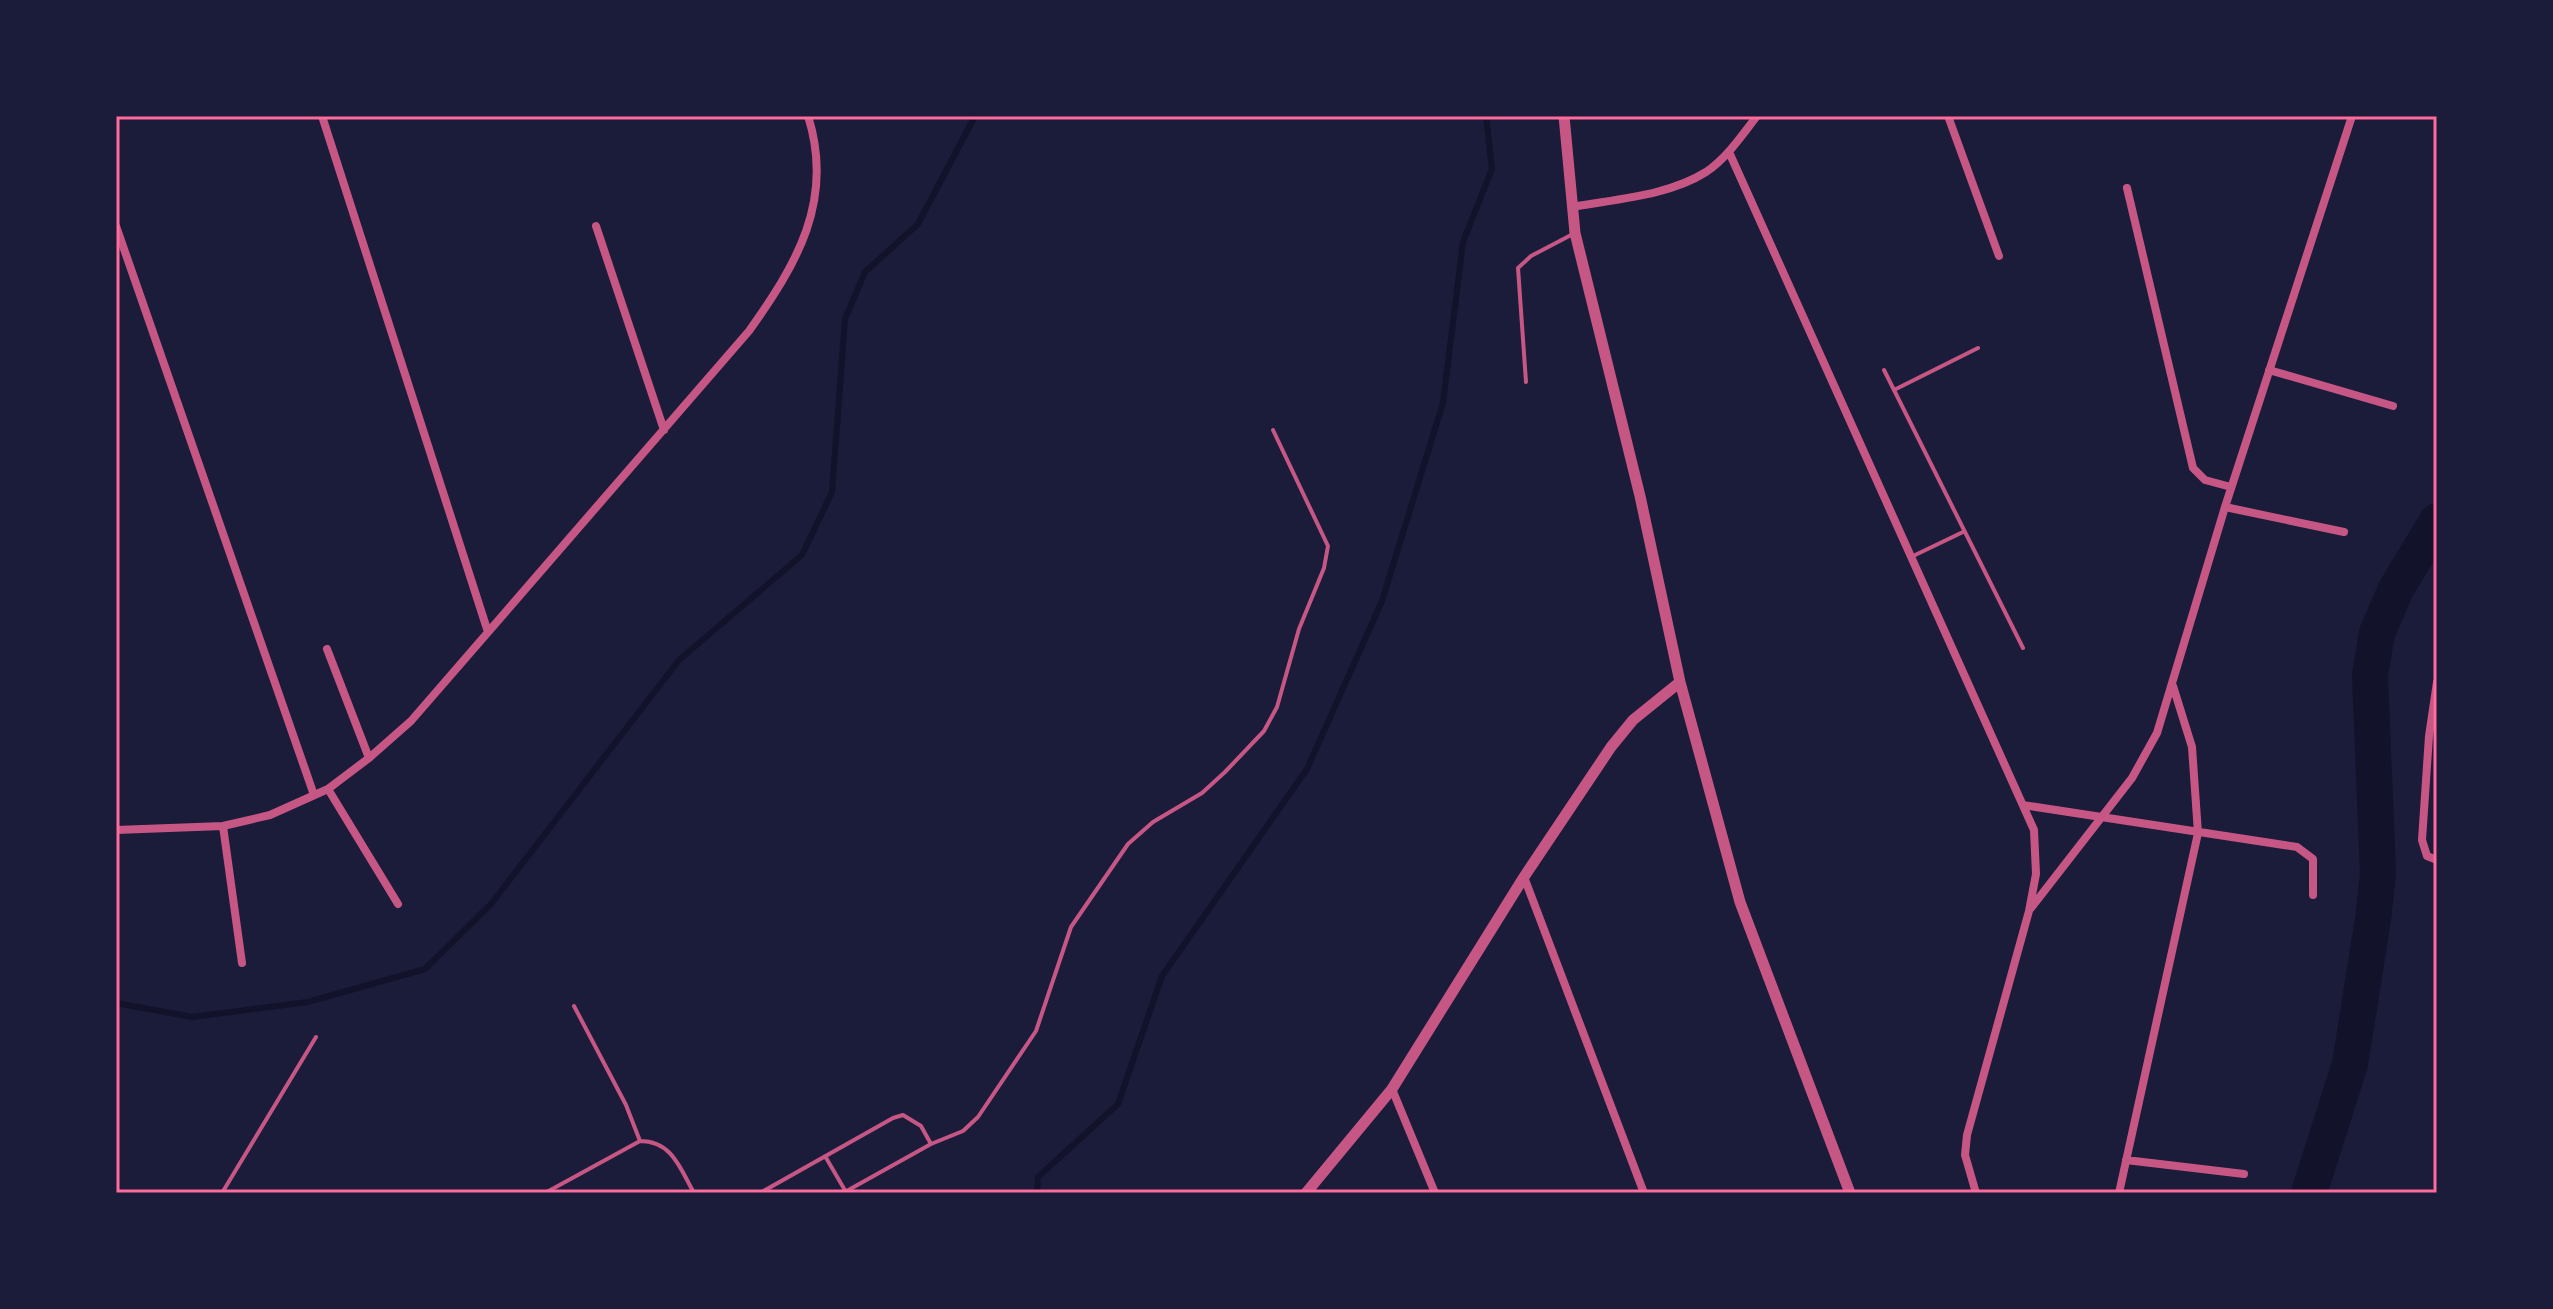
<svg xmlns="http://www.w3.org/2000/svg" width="2553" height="1309" viewBox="0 0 2553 1309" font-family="Arial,sans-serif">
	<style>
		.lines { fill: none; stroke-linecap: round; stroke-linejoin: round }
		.stream { stroke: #12122b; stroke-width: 6 }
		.river { stroke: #12122b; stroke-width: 36 }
		.service { stroke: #c65784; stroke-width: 4 }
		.minor { stroke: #c65784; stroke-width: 8 }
		.tertiary { stroke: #c65784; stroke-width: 11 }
		.neatline { fill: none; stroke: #ff6b9d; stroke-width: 3 }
	</style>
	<rect width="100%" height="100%" fill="#1b1b3a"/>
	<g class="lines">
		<path class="stream" d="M116,1003L192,1017L308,1002L425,969L491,904L679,660L802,555L832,492L845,319L865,272L918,224L975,116
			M1037,1193L1038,1177L1118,1104L1162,976L1307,769L1382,601L1443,403L1463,242L1492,169L1486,116"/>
		<path class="river" d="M2309,1193L2350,1064L2373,919L2378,874L2370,675L2377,633L2396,589L2437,521"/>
		<path class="service" d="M1884,370L2023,648
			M1526,382L1518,268L1531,256L1573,234
			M1894,390L1978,348
			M1911,557L1963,532
			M574,1006L626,1105L640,1141
			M931,1144L963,1131L978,1117L1036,1031L1071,927L1128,844L1153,822L1202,793L1225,772L1264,731L1277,707L1299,629L1324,568L1328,546L1273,430
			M825,1156L846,1192
			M222,1193L316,1037
			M545,1193L640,1141C672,1141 680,1168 694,1193
			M760,1193L893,1118L903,1115L921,1126L931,1144L843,1193"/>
		<path class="minor" d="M322,116L487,629
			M1948,116L1999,256
			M1729,152L2034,830L2036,874L2029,911L1967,1135L1965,1155L1976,1193
			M2127,188L2193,468L2205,480L2231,487
			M1572,207C1615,199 1668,196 1706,172C1727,158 1742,135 1757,116
			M116,226L314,795
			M596,226L664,430
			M2269,370L2393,406
			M2225,507L2344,532
			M327,649L369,758
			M2437,682L2429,736L2422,840L2427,856L2437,860
			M328,789L398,904
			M2023,805L2297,847L2313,859V895
			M223,826L242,963
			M116,830L223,826L270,815L328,789L369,758L411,721L749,331C796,265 835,201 808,116
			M1524,877L1644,1193
			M2031,908L2132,778L2157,733L2225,507L2352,116
			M1392,1089L1435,1193
			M2126,1160L2244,1174
			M2119,1193L2198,833L2192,747L2173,686"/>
		<path class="tertiary" d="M1564,116L1575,233L1640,496L1680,682L1740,902L1850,1193
			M1306,1193L1392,1089L1524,877L1611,747L1633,720L1680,682"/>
	</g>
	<rect width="2553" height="1309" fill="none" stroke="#1b1b3a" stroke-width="236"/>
	<rect x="118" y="118" width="2317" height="1073" class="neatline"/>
</svg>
